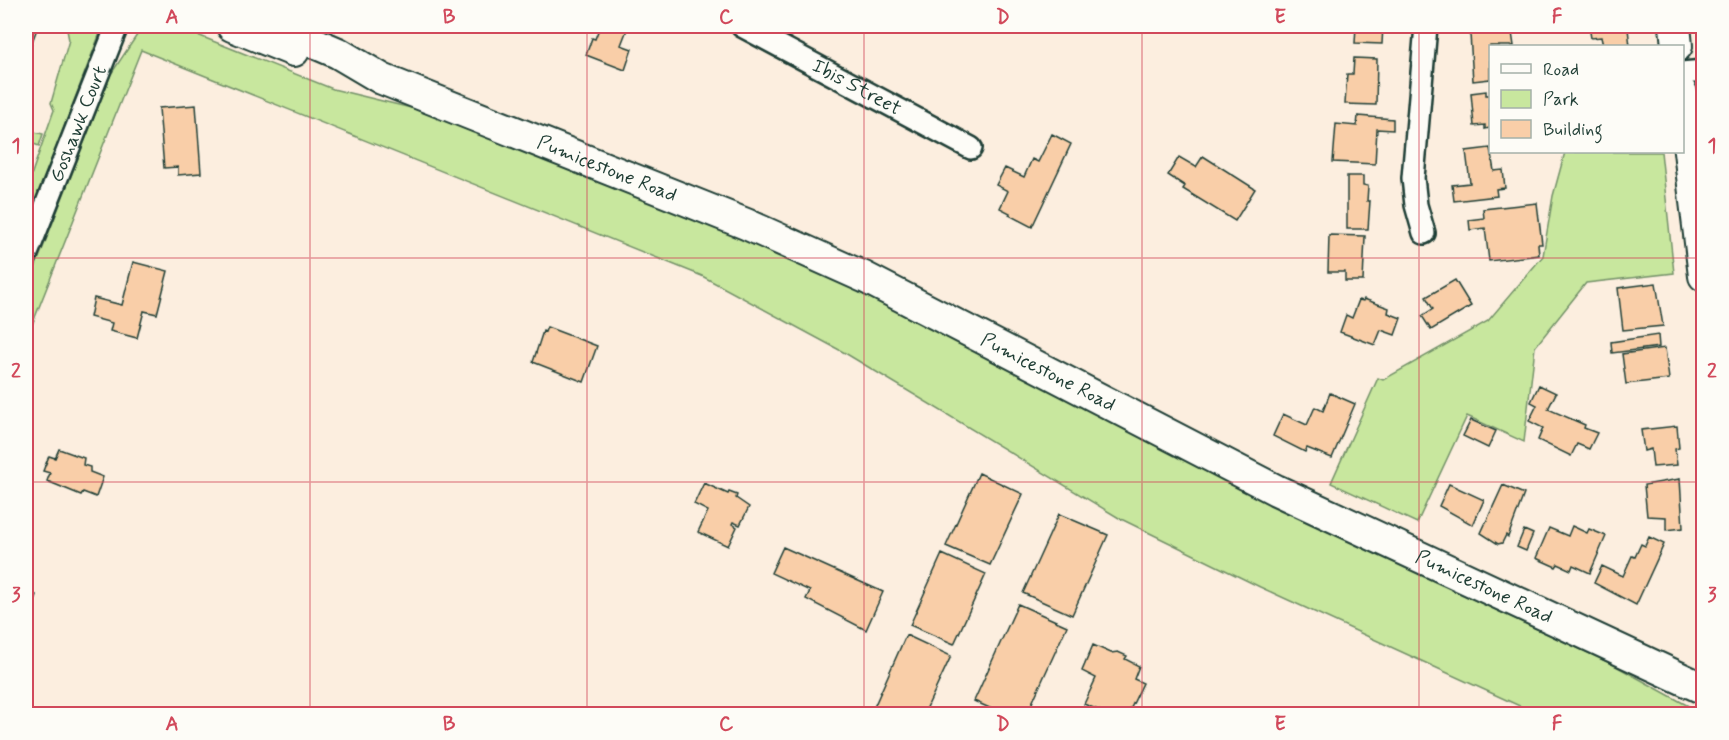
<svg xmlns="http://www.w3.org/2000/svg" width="1729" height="740" viewBox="0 0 1729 740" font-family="Mynerve,sans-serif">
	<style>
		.green { fill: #c8e79e; stroke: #749269; stroke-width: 1.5 }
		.building { fill: #f9cea8; stroke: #1f3d34; stroke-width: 1.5 }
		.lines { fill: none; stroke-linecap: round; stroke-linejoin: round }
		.street-casing { stroke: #1f3d34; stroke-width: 26 }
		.secondary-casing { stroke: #1f3d34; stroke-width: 34 }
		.street { stroke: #fdfcf7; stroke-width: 21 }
		.secondary { stroke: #fdfcf7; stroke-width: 30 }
		.grid { fill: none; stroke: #d1495b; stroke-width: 1.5; stroke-opacity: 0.55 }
		.labels { text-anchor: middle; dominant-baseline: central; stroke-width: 4.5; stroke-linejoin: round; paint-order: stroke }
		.street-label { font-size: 20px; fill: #1f3d34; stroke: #fdfcf7 }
		.neatline { fill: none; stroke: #d1495b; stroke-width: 2 }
		.grid-label { font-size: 20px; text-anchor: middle; font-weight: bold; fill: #d1495b }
	</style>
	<rect width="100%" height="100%" fill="#fceedf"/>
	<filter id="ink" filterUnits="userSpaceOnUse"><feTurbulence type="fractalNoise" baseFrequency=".0167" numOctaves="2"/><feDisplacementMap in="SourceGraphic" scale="12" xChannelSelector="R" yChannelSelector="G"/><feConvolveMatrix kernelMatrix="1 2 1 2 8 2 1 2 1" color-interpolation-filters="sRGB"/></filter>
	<g filter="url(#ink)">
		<path class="green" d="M62,26H100V33L26,226V190L54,110L51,103L69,40L67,30Z
			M150,26H175L333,89L444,116L828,273L1272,505L1614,665L1703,714H1537L1260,587L1119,518L845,353L702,276L141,50L26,340V291L111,74L141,29Z
			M26,130L43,134L39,146L26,141Z
			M1565,152H1661L1674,273L1586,283L1535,347L1524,442L1467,416L1417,523L1331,483L1378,378L1383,380L1488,321L1543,256L1553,196Z"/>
		<path class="building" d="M26,26H38L26,58Z
			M600,26L628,27L621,45L632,49L625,70L586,55L592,38L595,39Z
			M1356,26H1383L1382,44L1355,43Z
			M1472,26H1511L1514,46H1490V79L1473,81L1470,34H1473Z
			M1589,26H1623V29H1628L1630,46H1603L1601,37L1591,38Z
			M1354,58L1377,59L1376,105L1345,104L1347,74H1353Z
			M1486,91V95H1490V128L1485,129V125L1474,126L1471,93Z
			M196,105L201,173L178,175V167L164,168L159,108Z
			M1358,116L1393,119V130L1377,129L1375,164L1333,162L1336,124L1357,126Z
			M1052,134L1071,144L1032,227L1009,215L1010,213L1000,208L1008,191L996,185L1005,168L1024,177L1032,159L1038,162Z
			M1490,148L1494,171L1503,170L1505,188L1496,189L1497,196L1454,201L1452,185L1470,183L1466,151Z
			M1203,156L1255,189L1235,221L1183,189L1185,186L1168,175L1179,157L1196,167Z
			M1347,176H1363V185L1368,186L1367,201H1370L1368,229H1347Z
			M1537,203L1542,244H1538L1539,255L1489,261L1485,228L1470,230L1469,220L1484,218L1483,209Z
			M1329,235L1365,236L1363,281H1345V272H1328Z
			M133,262L168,271L157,314L144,311L137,338L110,331L112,323L90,317L94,298L122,305Z
			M1455,280L1471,306L1431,330L1422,316L1433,309L1426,297Z
			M1656,283L1663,326L1623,330L1618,288Z
			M1364,299L1389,308L1388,313L1401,318L1395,335L1381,330L1375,345L1340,332L1346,315L1352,318L1359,300L1363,301Z
			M547,327L597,346L584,382L533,362L543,331L545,332Z
			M1658,335L1659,347L1612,353L1611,342Z
			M1665,348L1669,379L1626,384L1622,354Z
			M1539,385L1556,393L1548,409L1585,425L1584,428L1597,433L1589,449L1577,444L1571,456L1538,440L1543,428L1529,421L1537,405L1531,402Z
			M1330,393L1355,404L1332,458L1307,448L1305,452L1273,436L1283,414L1307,425L1315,407L1323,411Z
			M1471,420L1496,431L1488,448L1463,436Z
			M1677,426L1679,448L1675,449L1677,465L1653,467L1651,449L1644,451L1641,430Z
			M59,449L84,458L83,465L90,467V472L103,477L96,497L83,492L81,495L47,481L50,473L43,471L49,456L55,458Z
			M979,473L1023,494L990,565L946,546Z
			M1680,479L1683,528L1666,530V517L1647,516L1644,485Z
			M704,483L728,494L729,492L737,495L736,498L749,507L740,525L733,522L732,524L737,527L728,546L698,532L708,511L694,504Z
			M1449,484L1484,500L1473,525L1439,506Z
			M1503,485L1524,494L1508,537L1506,535L1502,543L1498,544L1481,533Z
			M1059,514L1108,535L1072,615L1023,593Z
			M1572,526L1587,533L1589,529L1606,536L1590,573L1573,565L1571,570L1558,564L1556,567L1536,558L1549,528L1568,536Z
			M1524,530L1533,534L1526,551L1517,547Z
			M1649,537L1664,544L1636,605L1594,583L1602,566L1623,576L1632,556L1635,557L1641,544L1645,546Z
			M783,547L883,592L866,630L806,599L810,591L771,573Z
			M942,554L986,574L954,644L910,625Z
			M26,583L30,585L28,592L36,595L26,624Z
			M1018,604L1067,626L1027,714H1003L974,701Z
			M906,635L951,656L924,714H871Z
			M1093,645L1111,653L1118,652L1127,656L1125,659L1139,666L1134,679L1143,683L1128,714H1099L1101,711L1084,704L1096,678L1082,671Z
			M971,709L983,714H968Z"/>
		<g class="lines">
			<g class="street-casing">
				<g id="street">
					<path id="s1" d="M742,26L971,148"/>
					<path d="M1682,73L1704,71"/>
					<path d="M1424,233L1416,205L1413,178L1426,26"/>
					<path id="s2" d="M26,256L117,26"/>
				</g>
			</g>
			<g class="secondary-casing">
				<g id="secondary">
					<path d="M232,26L294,51"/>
					<path id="s3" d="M275,26L338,53L382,79L746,224L864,277L1276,490L1704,689"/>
					<path d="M1675,26L1677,46"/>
					<path d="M1682,93L1704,276"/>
				</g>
			</g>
			<use href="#street" class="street"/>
			<use href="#secondary" class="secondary"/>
		</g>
	</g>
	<path class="grid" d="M310,26V714M587,26V714M864,26V714M1142,26V714M1419,26V714M26,258H1704M26,482H1704"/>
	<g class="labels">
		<g class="street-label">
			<text stroke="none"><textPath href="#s1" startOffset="130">Ibis Street</textPath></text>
			<text stroke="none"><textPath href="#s2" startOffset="142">Goshawk Court</textPath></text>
			<text stroke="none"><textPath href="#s3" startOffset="362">Pumicestone Road</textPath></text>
			<text stroke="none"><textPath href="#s3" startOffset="848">Pumicestone Road</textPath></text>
			<text stroke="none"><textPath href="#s3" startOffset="1334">Pumicestone Road</textPath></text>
		</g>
	</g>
	<rect width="1729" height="740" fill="none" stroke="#fdfcf7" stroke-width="66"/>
	<rect x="1489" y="45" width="195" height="108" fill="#fdfcf7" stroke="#a4b0a9" stroke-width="1.5"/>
	<rect x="1501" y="64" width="30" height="9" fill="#fdfcf7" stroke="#a4b0a9" stroke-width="1.5"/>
	<text x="1543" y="75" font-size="18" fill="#1f3d34">Road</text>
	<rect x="1501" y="90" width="30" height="18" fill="#c8e79e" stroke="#a4b0a9" stroke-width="1.5"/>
	<text x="1543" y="105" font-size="18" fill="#1f3d34">Park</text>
	<rect x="1501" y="120" width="30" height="18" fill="#f9cea8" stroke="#a4b0a9" stroke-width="1.5"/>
	<text x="1543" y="135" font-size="18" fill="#1f3d34">Building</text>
	<rect x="33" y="33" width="1663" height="674" class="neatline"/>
	<g class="grid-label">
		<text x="172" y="23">A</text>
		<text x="449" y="23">B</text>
		<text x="726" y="23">C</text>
		<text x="1003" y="23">D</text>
		<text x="1280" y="23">E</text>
		<text x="1557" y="23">F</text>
		<text x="16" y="152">1</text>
		<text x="1712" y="152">1</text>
		<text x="16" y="377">2</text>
		<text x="1712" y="377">2</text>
		<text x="16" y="601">3</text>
		<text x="1712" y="601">3</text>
		<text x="172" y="730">A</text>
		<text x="449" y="730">B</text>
		<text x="726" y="730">C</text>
		<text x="1003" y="730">D</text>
		<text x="1280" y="730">E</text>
		<text x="1557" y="730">F</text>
	</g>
</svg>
